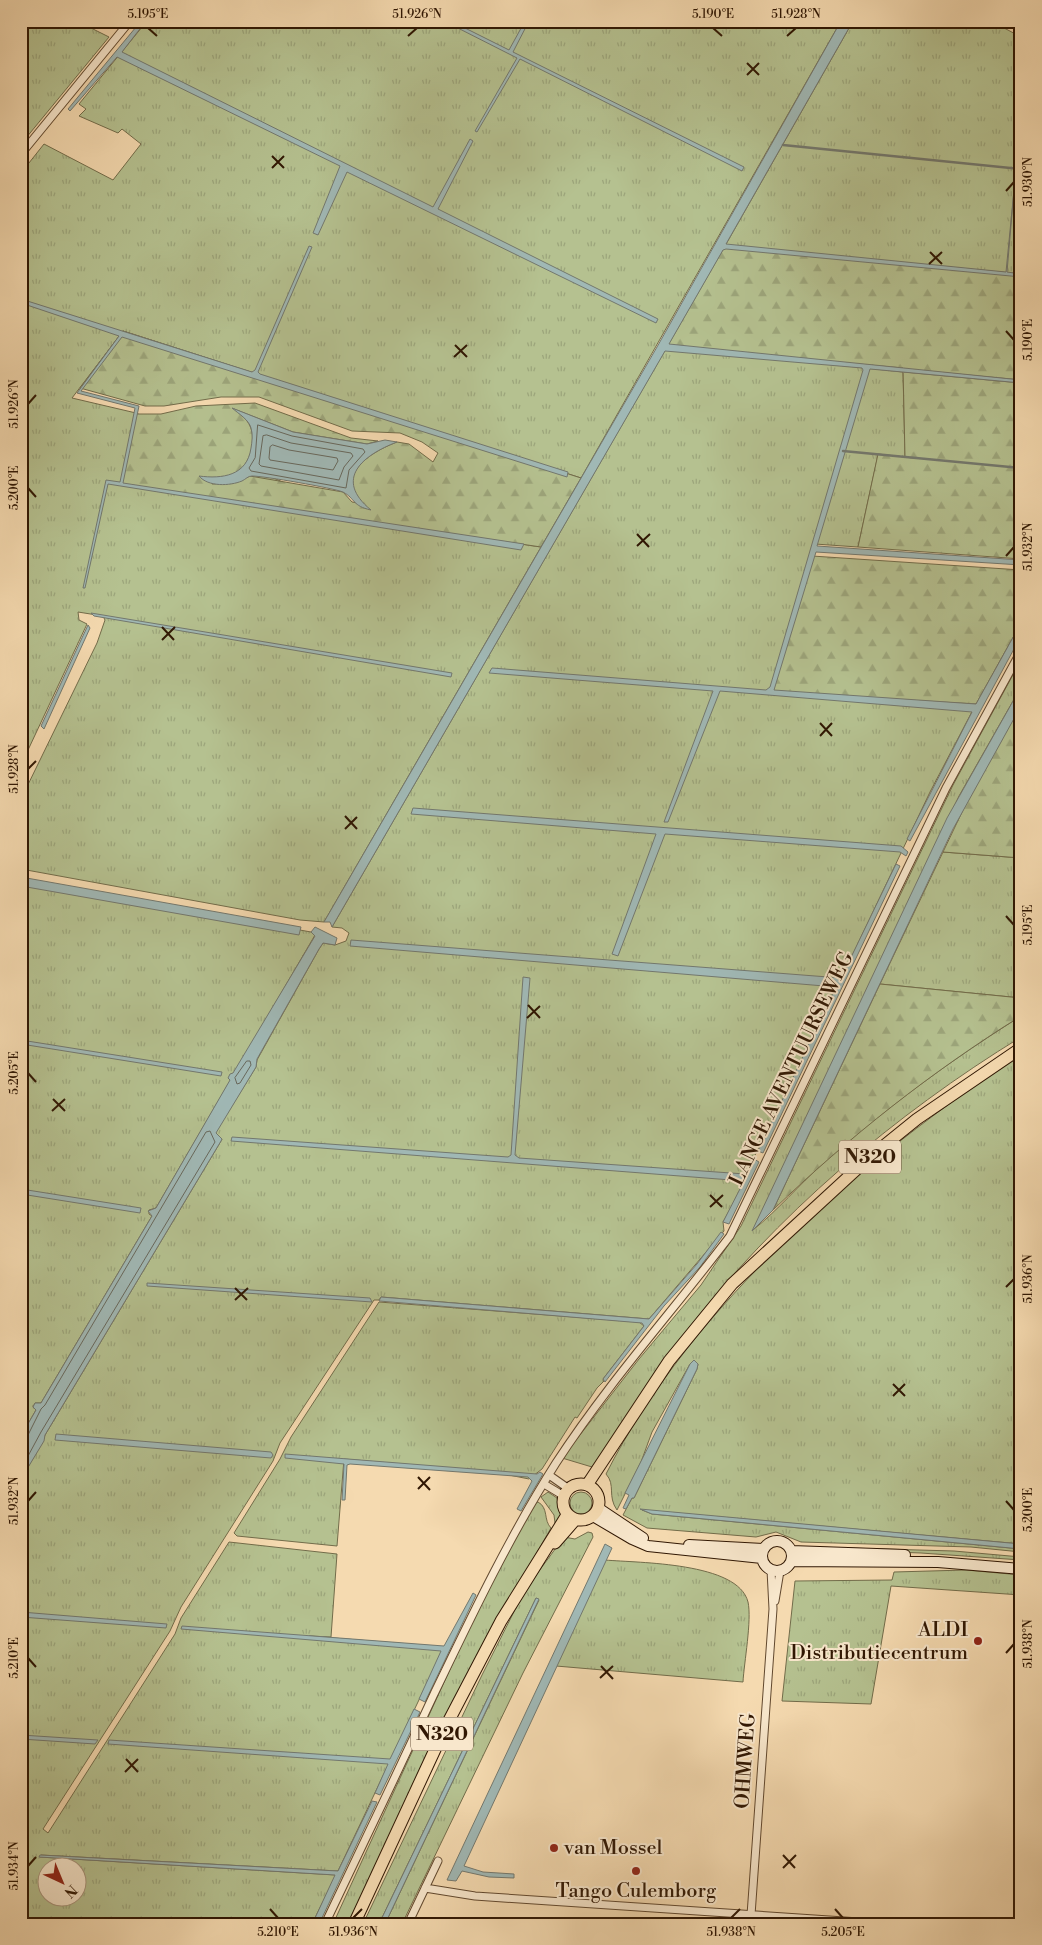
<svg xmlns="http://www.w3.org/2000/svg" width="1042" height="1945" viewBox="0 0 1042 1945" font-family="'Libre Bodoni',serif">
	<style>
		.grass { fill: url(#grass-tufts); stroke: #726c4a; fill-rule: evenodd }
		.forest { fill: url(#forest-firs); stroke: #726c4a }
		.water { fill: #a0b8b5; stroke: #73786e }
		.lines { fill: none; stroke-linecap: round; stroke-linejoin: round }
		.shore { stroke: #68685c; stroke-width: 1 }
		.stream { stroke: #73786e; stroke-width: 2.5 }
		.street-casing { stroke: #61482e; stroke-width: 9 }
		.secondary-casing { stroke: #301703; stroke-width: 12 }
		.primary-casing { stroke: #301703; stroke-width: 13 }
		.street { stroke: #f8e7cc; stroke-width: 7 }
		.secondary { stroke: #f8e7cc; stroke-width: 10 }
		.primary { stroke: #f5dab0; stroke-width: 11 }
		.ticks { fill: none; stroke: #301703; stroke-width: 2 }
		.poi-dot { fill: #8f2418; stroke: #f8e7cc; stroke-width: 2 }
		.labels { text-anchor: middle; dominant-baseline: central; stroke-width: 4; stroke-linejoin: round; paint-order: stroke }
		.shield { fill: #f8e7cc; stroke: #6c553f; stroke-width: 1 }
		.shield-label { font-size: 19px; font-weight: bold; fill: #301703 }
		.street-label { font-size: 20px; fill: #301703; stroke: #f8e7cc }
		.poi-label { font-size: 20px; fill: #301703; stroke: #f8e7cc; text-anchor: end }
		.neatline { fill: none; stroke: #301703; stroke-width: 2 }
		.ticks-label { font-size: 12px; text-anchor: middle; fill: #301703 }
	</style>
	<defs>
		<pattern id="grass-tufts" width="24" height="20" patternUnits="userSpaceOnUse" patternTransform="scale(1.25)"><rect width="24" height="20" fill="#b5c190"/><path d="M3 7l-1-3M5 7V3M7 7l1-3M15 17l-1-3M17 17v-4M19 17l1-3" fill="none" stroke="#9ca57b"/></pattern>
		<pattern id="forest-firs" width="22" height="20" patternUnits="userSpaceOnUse" patternTransform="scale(1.25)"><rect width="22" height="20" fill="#b5c190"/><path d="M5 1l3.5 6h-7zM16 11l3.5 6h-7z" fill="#9ca57b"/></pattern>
	</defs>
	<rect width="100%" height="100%" fill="#f5dab0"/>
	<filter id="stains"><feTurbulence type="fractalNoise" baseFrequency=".004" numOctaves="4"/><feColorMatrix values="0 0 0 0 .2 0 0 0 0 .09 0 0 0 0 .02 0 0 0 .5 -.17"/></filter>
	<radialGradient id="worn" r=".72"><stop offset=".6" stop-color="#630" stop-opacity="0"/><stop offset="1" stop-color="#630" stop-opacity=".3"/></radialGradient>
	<path class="grass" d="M21,21H77L109,37L21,144Z
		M147,21H841L581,478L123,331L72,398L136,413L363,520L541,547L324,922L300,920L21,869V799L97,643L105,620L103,616L78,612L79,620L87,624L21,765V173L44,144L113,180L141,144L122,129L118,133L79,116L86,109L79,104Z
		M853,21H991L1021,37V127L1015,185L1021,138V274L725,246Z
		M667,347L903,372L905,457L878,455L858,547L815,544L812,556L976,704L930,792L786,1095L751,1163L739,1193L723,1222L724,1231L649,1319L381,1297L379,1300H374L280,1443L273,1461L181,1607L170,1631L43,1829L48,1833L175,1634L181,1618L229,1542L337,1554L331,1637L309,1636L444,1647L338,1871L41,1855L40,1857L336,1875L312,1924H21V1479L43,1441L45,1435L221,1141L222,1139L215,1133L256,1067L257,1060L319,949L323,943L335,945L346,941L349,933L342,928L332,927ZM48,1868H78V1898H48Z
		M1021,660V687L959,796L753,1230C778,1210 799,1185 822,1164C884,1109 951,1060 1021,1016V1037C894,1115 776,1215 685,1333C651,1376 624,1422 592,1467L562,1458L639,1359L701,1285L741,1226L953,785Z
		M943,852L1021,858V998L880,984Z
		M21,880L311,932L315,935L156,1208L149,1210V1214L152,1216L41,1403H35L33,1407L36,1410L21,1436Z
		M1021,1054V1544L642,1510L652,1514L1021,1549V1552L971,1547L801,1542L776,1532L756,1537L647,1528L623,1515L632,1498H634L697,1369L698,1364L694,1362L690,1364L652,1432L641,1462L617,1510C607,1496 616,1485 606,1474C692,1304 864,1158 1021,1054Z
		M379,1302L639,1322L644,1326L603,1379L604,1381L597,1388L577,1418L575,1417L542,1469L529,1479L494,1472L344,1459L337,1546L237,1536L234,1533L280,1459L291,1437Z
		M548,1492L557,1498L561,1517L555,1523L554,1515L541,1497Z
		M570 1503a11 11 0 1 1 22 0a11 11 0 1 1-22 0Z
		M538,1502C549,1508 543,1520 551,1528C476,1655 411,1790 348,1924H333L486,1591L535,1503Z
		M588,1532L592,1533L593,1537L523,1673L402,1924H385L539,1600L536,1598L379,1924H363L482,1675L525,1590L564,1537L575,1539Z
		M812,1547L954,1551L1021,1557V1560L921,1553L812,1549Z
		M605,1560C639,1563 738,1562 748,1602C752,1620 744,1663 743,1682L556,1666Z
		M966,1570L1021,1575V1595L891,1586L871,1704L782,1701L795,1581L892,1580L894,1572Z"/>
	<path class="forest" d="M725,246L1021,274V380L904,369V372L1021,383V559L858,547L878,454L905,457L903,368L667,347Z
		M123,331L581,478L541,547L121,485L136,414H161L196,406L255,403L351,438L378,441L367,444L293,432L234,409C240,414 247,419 250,426C258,443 248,472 229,476C224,477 218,477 213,478L212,484L233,483L250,476L343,492L352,502L363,504C334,474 371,452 397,442L409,444L433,462L438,453L422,442L400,433L352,431L259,397H221L164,406H145L80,388Z
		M812,556L1021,570V623L976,704L771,692Z
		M1017,712H1021V858L943,852L964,808Z
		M880,984L1021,998V1016C931,1072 849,1137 773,1210Z"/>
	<path class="water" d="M141,21H146L122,52L433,207L470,139L473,141L438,209L658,319L656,323L347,172L318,235L313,233L340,166L117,57L70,111L68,109Z
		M444,21H451L509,50L525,21H529L513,52L744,167L742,171L520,59L477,132L475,131L517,58Z
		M841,21H853L726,244L1006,272L1014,190L1007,272L1021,274V277L726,249L723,250L669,344L1021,380V383L870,369L817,546L1021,560V565L816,552L774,690L976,704L1021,623V636L910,841L907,839L972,712L720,691L668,822H664L713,691L489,673L492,668L766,690L770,687L863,370L862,368L665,351L332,927L330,922H324L657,347Z
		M309,246L312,247L258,372L260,374L568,472L567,477L122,337L81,391L139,406L123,483L524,544L521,550L108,484L85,588H83L106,480L120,482L135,408L77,393L119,336L21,303V299L252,372L255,370Z
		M232,408L293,432L367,444L385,440L397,442C363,455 333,479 371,510C352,506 356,499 343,492C333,488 264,476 252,476C248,476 246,479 242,481C230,486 208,487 199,476C222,479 247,476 251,448C252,442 253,434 251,428C249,420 239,414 232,408Z
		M91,613L452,673L451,677L94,616Z
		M88,625L90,628L44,729L41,726Z
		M1021,687V706L953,829L773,1210L752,1231L947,818Z
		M413,808L901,846L908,852L906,856L900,852L665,834L618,956L612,954L656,834L411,814Z
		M896,864L900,866L763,1153L758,1151L836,987L350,946L351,940L841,978Z
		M21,877L301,927L299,935L21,886Z
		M315,927L337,938L335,945L323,943L319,949L257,1059L256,1067L216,1133L222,1139L221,1141L45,1435L44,1441L21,1479V1436L36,1410L33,1407L35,1403H41L152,1216L148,1211L156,1208L230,1080L228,1078L230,1074L233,1073L306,951L315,936L311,932Z
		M523,977L530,978L515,1155L519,1158L745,1174L754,1159L759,1162L729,1224L723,1222L744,1181L231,1141L232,1137L508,1157L511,1155Z
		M21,1040L222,1072L221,1076L21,1044Z
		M21,1189L141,1208L140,1213L21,1194Z
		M721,1232L724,1234L700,1267L664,1306L605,1382L603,1379L644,1326L642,1323L379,1301L381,1297L649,1319L697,1264Z
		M147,1283L370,1298L372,1302L147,1286Z
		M694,1360L698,1364L697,1369L634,1498H632L626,1509L623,1508L629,1495L625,1493L690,1364Z
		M56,1434L271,1452L273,1455L271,1458L55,1440Z
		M285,1454L537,1474L540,1472L543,1474L521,1511L517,1509L532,1481L528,1477L350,1464L347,1465L345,1500H342L344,1464L285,1458Z
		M640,1509L1021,1544V1549L652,1514Z
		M605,1544L612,1548L464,1866L483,1872L514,1874V1878L489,1877L462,1871L456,1881L447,1880Z
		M473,1593L476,1595L425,1702L419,1699L441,1651L181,1629L182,1626L444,1646Z
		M536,1598L539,1599L385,1924H379Z
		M21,1612L167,1624L166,1628L21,1617Z
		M414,1709L420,1712L380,1795L375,1793L388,1764L108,1744L109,1740L390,1759Z
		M21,1735L98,1740L95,1744L21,1739Z
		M372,1801L377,1802L321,1920L315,1918L335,1875L39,1857L40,1855L338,1871Z"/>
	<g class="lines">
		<path class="shore" d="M258,425L292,436L363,449L365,452L349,470L346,488L251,471L249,468L255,458Z
			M267,435L291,443L351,453L353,456L344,467L339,480L261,466L259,464L263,436Z
			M273,445L289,450L337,458L338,461L333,470L270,460L269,458L270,447Z
			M247,1061H250L251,1065L240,1083L237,1084L235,1078Z
			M21,1437L28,1435L41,1409L45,1405L206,1132L210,1131L215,1142L41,1432L21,1469"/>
		<path class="stream" d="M1015,21L1021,24
			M783,145L1021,169
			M843,451L1021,468"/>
		<g class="street-casing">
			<path id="street" d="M21,154L130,21
				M549,1475L569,1489
				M544,1484L564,1496
				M775,1601L780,1571
				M425,1888L475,1896L889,1924
				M751,1915L773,1609L771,1570
				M325,1924C362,1847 398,1771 434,1694C472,1615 509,1537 556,1463C608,1383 672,1312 730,1236L946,788L1021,651
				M408,1924L438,1861"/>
		</g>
		<g class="secondary-casing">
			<path id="secondary" d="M598,1508L643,1538
				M593,1516L632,1539L648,1546L762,1558
				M762 1556a15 15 0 1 1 30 0a15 15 0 1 1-30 0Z
				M689,1545L763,1549
				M791,1551L905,1555
				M791,1561L938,1562L1021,1569"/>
		</g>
		<g class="primary-casing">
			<path id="primary" d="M563 1502a18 18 0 1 1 36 0a18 18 0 1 1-36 0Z
				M587,1485L669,1361L732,1284L870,1157L917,1119L1021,1048
				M555,1543L575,1520
				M354,1924L445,1728L501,1621L567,1515"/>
		</g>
		<use href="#street" class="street"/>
		<use href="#secondary" class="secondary"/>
		<use href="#primary" class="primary"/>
	</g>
	<path class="ticks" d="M148,28L157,36M713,28L722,36M408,36L417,28M787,36L796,28M747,63L759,75M747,75L759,63M272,156L284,168M272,168L284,156M1006,191L1014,182M930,252L942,264M929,264L942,252M1006,331L1014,340M455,345L467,357M454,357L467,345M28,404L36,395M28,488L36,497M637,534L649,547M637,546L650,534M1006,556L1014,547M162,627L174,640M162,640L175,627M820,723L832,736M820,736L832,723M28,769L36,761M345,816L357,829M345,829L357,817M1006,916L1014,925M528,1005L540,1018M527,1018L540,1006M28,1073L36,1082M53,1099L65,1111M52,1111L65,1099M710,1195L722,1207M710,1207L723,1195M1006,1287L1014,1279M235,1288L247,1300M235,1300L248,1288M893,1384L905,1396M893,1396L905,1384M418,1477L430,1490M418,1489L430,1477M28,1501L36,1492M1006,1501L1014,1510M1006,1653L1014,1644M28,1658L36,1667M601,1666L613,1679M600,1678L613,1666M126,1759L138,1772M125,1772L138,1759M783,1855L795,1868M28,1866L36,1857M783,1868L796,1855M270,1909L278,1918M835,1909L843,1918M353,1918L362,1909M731,1918L740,1909"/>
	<g class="poi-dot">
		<circle cx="978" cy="1641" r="5"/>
		<circle cx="554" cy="1848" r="5"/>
		<circle cx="636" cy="1871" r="5"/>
	</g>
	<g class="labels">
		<g class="shield">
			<rect x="839" y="1140.5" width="62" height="33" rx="4"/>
			<rect x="411" y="1717.5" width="62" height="33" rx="4"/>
		</g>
		<g class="shield-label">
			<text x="870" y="1157">N320</text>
			<text x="442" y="1734">N320</text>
		</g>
		<g class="street-label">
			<text transform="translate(792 1069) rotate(-64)">LANGE AVENTUURSEWEG</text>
			<text transform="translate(746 1761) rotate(-86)">OHMWEG</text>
		</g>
		<g class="poi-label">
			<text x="968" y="1630">ALDI<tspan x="968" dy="23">Distributiecentrum</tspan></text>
			<text x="564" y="1848" text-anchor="start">van Mossel</text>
			<text x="636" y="1891" text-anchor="middle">Tango Culemborg</text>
		</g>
	</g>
	<rect width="1042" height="1945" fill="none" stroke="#f5dab0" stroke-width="55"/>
	<g transform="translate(62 1882) rotate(136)"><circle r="24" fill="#f8e7cc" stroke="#a8947c"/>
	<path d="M0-4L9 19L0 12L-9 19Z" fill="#8f2418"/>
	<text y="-8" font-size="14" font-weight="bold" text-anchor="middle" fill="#301703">N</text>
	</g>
	<rect x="28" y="28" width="986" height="1890" class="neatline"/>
	<g class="ticks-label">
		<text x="148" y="18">5.195°E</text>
		<text x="417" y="18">51.926°N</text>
		<text x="713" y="18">5.190°E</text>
		<text x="796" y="18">51.928°N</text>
		<text transform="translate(1028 182) rotate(-90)" y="4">51.930°N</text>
		<text transform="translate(1028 340) rotate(-90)" y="4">5.190°E</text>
		<text transform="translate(14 404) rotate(-90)" y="4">51.926°N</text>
		<text transform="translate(14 488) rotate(-90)" y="4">5.200°E</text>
		<text transform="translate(1028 547) rotate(-90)" y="4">51.932°N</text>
		<text transform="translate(14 769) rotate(-90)" y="4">51.928°N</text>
		<text transform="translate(1028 925) rotate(-90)" y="4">5.195°E</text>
		<text transform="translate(14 1073) rotate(-90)" y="4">5.205°E</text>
		<text transform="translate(1028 1279) rotate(-90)" y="4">51.936°N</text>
		<text transform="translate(14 1501) rotate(-90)" y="4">51.932°N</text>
		<text transform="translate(1028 1510) rotate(-90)" y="4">5.200°E</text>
		<text transform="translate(1028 1644) rotate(-90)" y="4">51.938°N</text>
		<text transform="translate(14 1658) rotate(-90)" y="4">5.210°E</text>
		<text transform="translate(14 1866) rotate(-90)" y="4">51.934°N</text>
		<text x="278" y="1936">5.210°E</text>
		<text x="353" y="1936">51.936°N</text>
		<text x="731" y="1936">51.938°N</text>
		<text x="843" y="1936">5.205°E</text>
	</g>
	<rect width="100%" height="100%" filter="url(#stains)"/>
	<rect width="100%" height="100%" fill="url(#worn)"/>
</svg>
